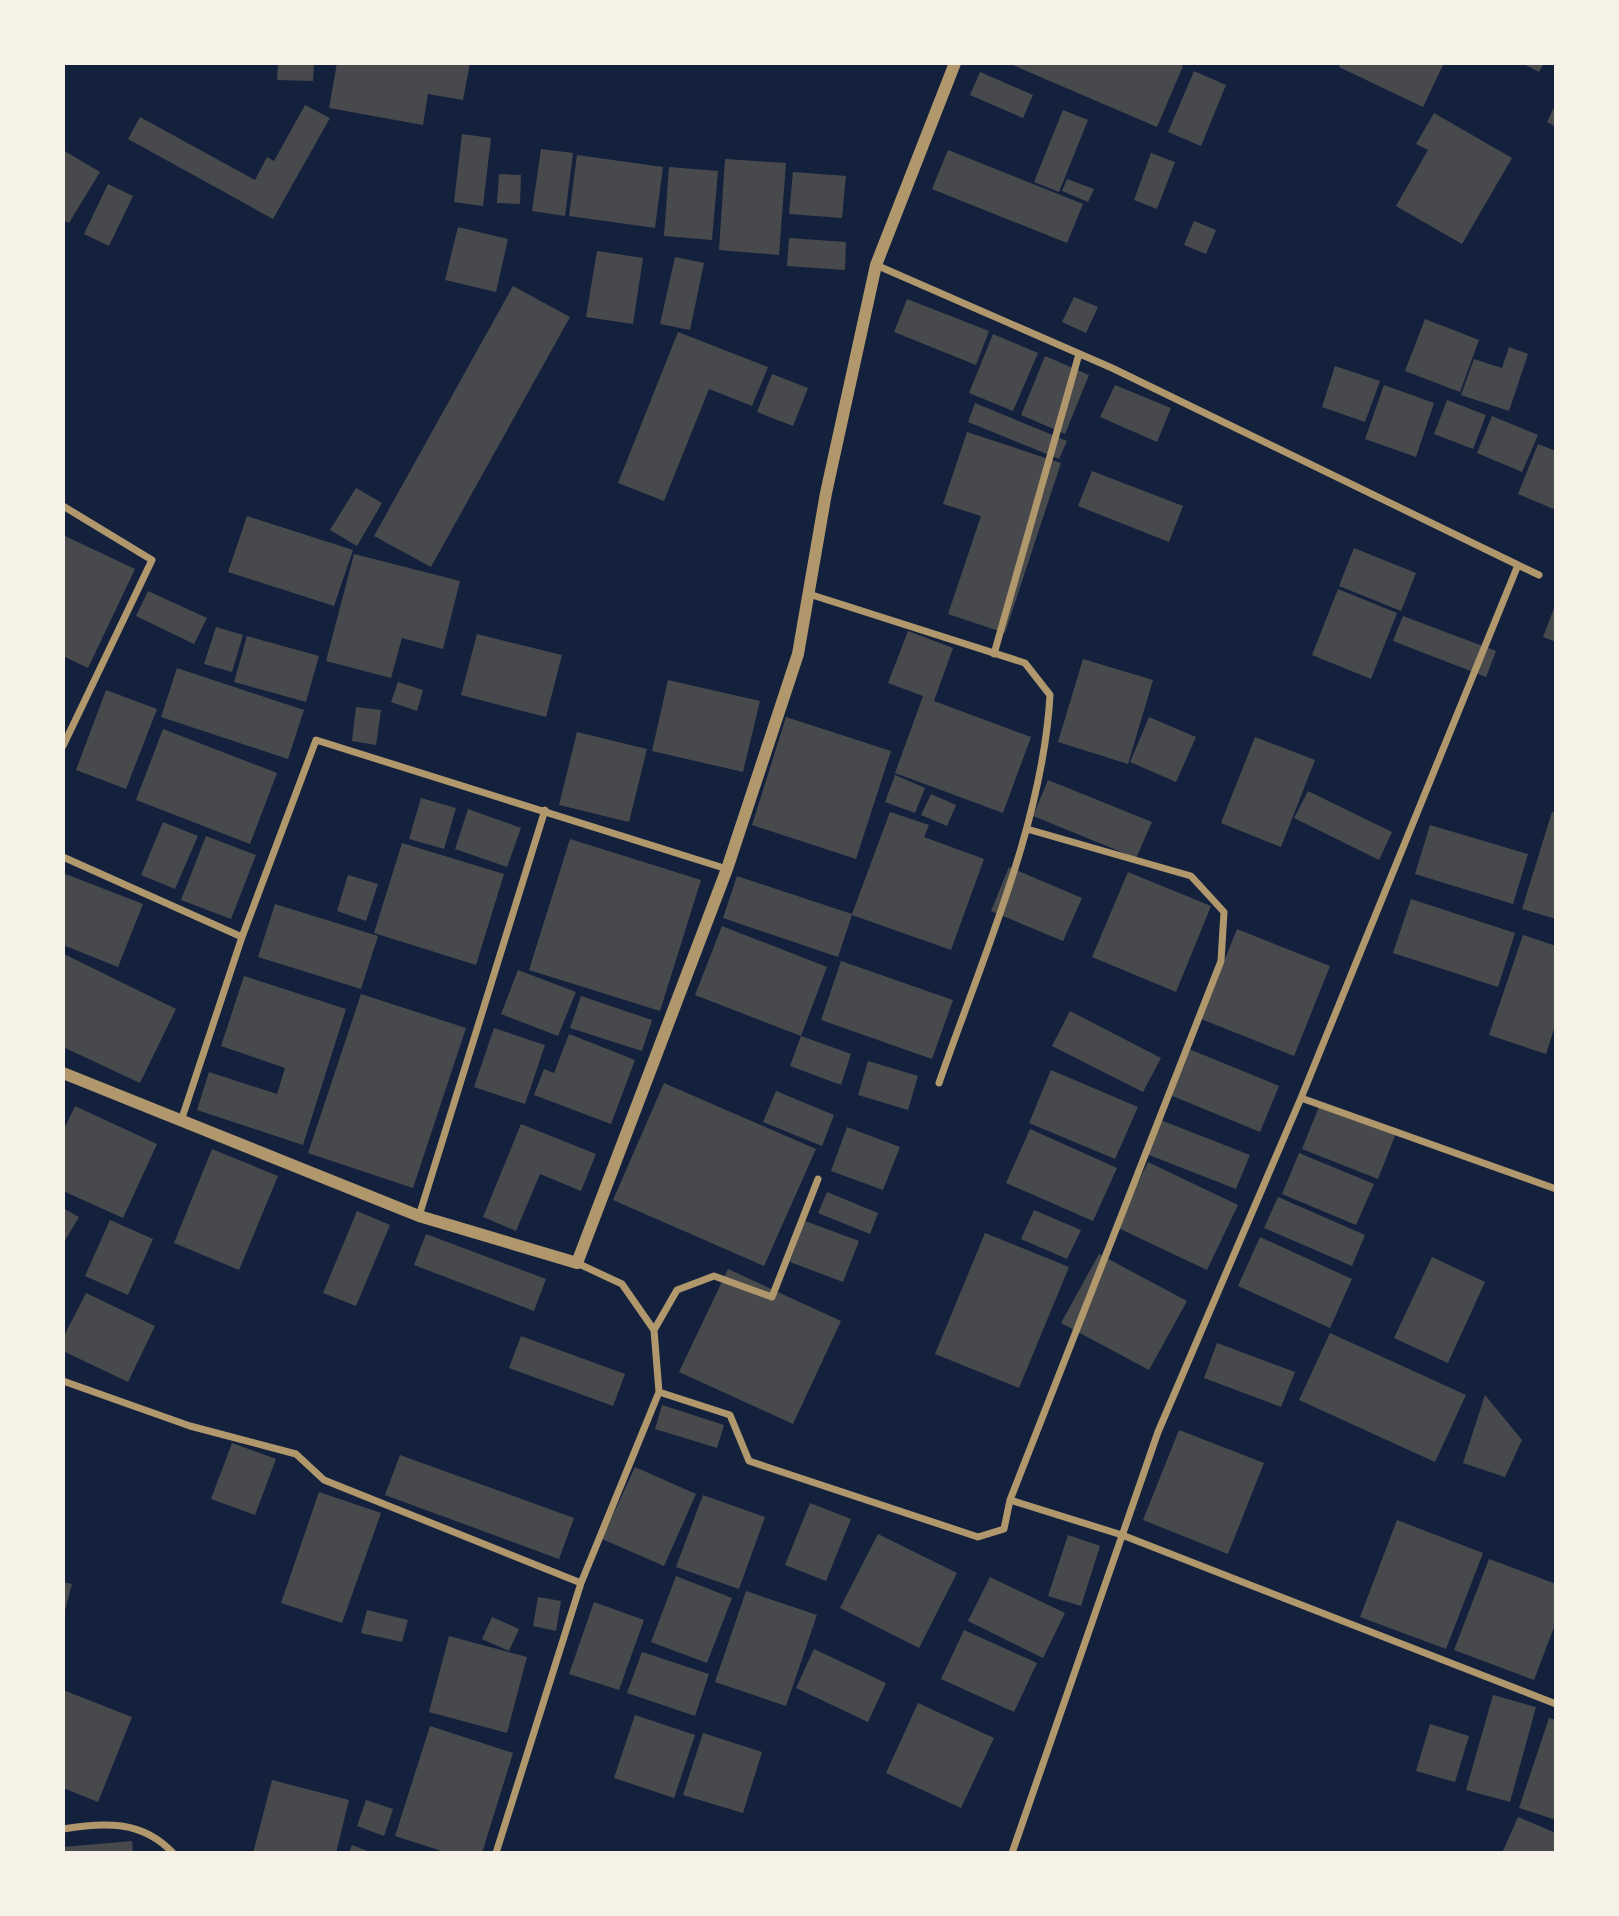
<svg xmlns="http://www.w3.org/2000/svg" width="1619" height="1916" viewBox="0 0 1619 1916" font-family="'Times New Roman',serif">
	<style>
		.building { fill: #48494c }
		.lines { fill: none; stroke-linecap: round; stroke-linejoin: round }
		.minor { stroke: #b1986c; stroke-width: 7 }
		.tertiary { stroke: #b1986c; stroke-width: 12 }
	</style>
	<rect width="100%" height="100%" fill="#14213d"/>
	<path class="building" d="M278,63H314L313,81L277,80Z
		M337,63H470L463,100L428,94L423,125L329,108Z
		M1008,63H1175L1183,66L1157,127Z
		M1341,63H1444L1423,107L1339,67Z
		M1522,63H1544L1539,72Z
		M1194,71L1226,85L1201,146L1168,132Z
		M980,72L1033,95L1023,118L970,95Z
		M1556,103V127L1547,122Z
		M305,105L330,118L273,219L128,139L140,117L255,180L267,157L274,161Z
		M1063,110L1088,120L1059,192L1034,182Z
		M1434,113L1512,158L1462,244L1396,206L1428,150L1416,144Z
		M462,134L491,138L483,206L454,202Z
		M541,149L573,153L565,216L532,211Z
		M63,150L100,172L69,223L63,220Z
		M948,150L1083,204L1067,243L932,189Z
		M1151,153L1175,162L1157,209L1134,200Z
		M577,155L663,167L655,228L569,216Z
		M725,159L786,163L779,255L719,250Z
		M669,167L718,171L712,240L664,236Z
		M793,172L846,176L842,218L789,214Z
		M499,174L521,175L520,204L497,203Z
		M1067,179L1094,189L1088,202L1062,191Z
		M108,184L133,196L109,246L84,234Z
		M1194,221L1216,230L1206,254L1184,245Z
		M458,227L508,239L496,292L445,280Z
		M789,238L846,242L845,270L787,266Z
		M597,251L643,258L633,324L586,317Z
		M675,257L704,263L690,330L660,324Z
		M513,286L570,317L431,567L374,536Z
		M1074,297L1098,307L1086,333L1062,322Z
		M907,299L989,331L976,365L894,332Z
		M1425,319L1479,340L1460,392L1405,371Z
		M678,332L768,367L752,406L709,389L664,501L618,483Z
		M993,334L1038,353L1013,411L969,393Z
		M1509,347L1528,354L1509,411L1461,395L1474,359L1502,368Z
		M1045,356L1089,375L1065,434L1021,415Z
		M1335,366L1380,381L1365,422L1322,407Z
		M772,374L808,388L793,426L757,412Z
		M1115,385L1171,408L1157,442L1100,417Z
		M1384,385L1434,403L1416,457L1365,439Z
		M1447,400L1486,415L1473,449L1434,434Z
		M975,403L1067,441L1059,459L968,422Z
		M1492,416L1538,435L1522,472L1477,453Z
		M967,432L1061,463L1005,633L948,614L981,516L943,504Z
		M1538,444L1556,451V510L1518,494Z
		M1092,471L1183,506L1169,542L1078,506Z
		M356,488L382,503L357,546L330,530Z
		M247,516L353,550L334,606L228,572Z
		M63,535L135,569L88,668L63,656Z
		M1354,548L1416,573L1401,611L1339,586Z
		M354,554L460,581L443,649L402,638L391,678L326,661Z
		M1338,589L1397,613L1371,679L1312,655Z
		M148,591L207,618L194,644L136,616Z
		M1556,603V642L1543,637Z
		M1403,616L1496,651L1486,677L1393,641Z
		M216,627L243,635L232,672L204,664Z
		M908,631L953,648L934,701L1031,737L1003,813L895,773L923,696L888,683Z
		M477,634L562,655L546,717L461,695Z
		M247,636L319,656L306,702L234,682Z
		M1083,659L1153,680L1128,764L1058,742Z
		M177,668L304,710L288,759L161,717Z
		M668,680L760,701L743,772L652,751Z
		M398,682L423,690L417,711L391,702Z
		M106,690L157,709L126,789L76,770Z
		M356,707L381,710L376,745L352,741Z
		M786,717L891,751L856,859L752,825Z
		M1149,717L1196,737L1176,782L1130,762Z
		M163,729L277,773L250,844L136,800Z
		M577,732L647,749L629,822L559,805Z
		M1255,737L1315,760L1281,847L1221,823Z
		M895,775L925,788L915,813L885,802Z
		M1048,780L1152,822L1136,858L1033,816Z
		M1308,791L1392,832L1379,860L1294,818Z
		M931,794L956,805L947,826L921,815Z
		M421,798L456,808L444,849L409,839Z
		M468,809L521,828L507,867L455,849Z
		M890,812L929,825L924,837L984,859L951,950L852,915L838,957L723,918L737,876L852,914Z
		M1552,812L1556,813V919L1522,909Z
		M163,822L198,836L175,889L141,875Z
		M1430,825L1528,854L1513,904L1415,874Z
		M206,836L256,855L231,919L181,900Z
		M570,839L701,880L660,1011L529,970Z
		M402,843L504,874L476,965L374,933Z
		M1009,867L1082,898L1063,941L991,911Z
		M1128,872L1211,906L1176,992L1092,957Z
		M63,873L143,904L118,967L63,945Z
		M348,875L378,884L366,921L337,911Z
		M1411,899L1515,933L1498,987L1393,953Z
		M275,904L378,936L361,989L258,957Z
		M722,926L827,967L801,1036L695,995Z
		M1237,929L1330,966L1294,1056L1201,1019Z
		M1523,935L1556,946V1023L1546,1054L1489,1035Z
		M64,954L176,1009L140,1083L63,1047Z
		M841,961L953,1000L932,1059L821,1020Z
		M518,970L576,992L558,1036L501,1014Z
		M244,976L346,1009L303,1145L197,1110L209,1072L277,1094L285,1068L221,1046Z
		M361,994L466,1028L413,1188L308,1153Z
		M581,996L652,1020L642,1051L570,1028Z
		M1070,1011L1161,1058L1143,1092L1052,1046Z
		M494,1028L545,1045L525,1104L474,1087Z
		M569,1034L635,1060L611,1124L534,1095L544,1069L554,1073Z
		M801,1036L851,1054L841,1085L790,1066Z
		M1189,1049L1279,1086L1260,1132L1170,1095Z
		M868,1061L918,1076L908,1110L858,1095Z
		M1051,1070L1138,1107L1115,1159L1029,1123Z
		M664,1083L816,1149L764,1266L613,1200Z
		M776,1091L834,1115L822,1146L763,1122Z
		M1320,1104L1396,1133L1378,1179L1302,1149Z
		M75,1106L157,1144L123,1218L63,1191V1131Z
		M1158,1119L1250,1155L1236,1189L1144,1153Z
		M521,1124L596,1154L581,1191L540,1174L516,1231L483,1217Z
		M847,1127L900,1147L883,1190L831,1171Z
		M1030,1129L1117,1168L1093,1221L1006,1183Z
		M212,1149L278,1176L239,1270L174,1243Z
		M1299,1153L1374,1184L1356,1225L1282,1194Z
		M1148,1162L1238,1205L1207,1270L1116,1227Z
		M827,1192L878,1213L870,1234L818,1213Z
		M1278,1197L1365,1235L1352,1266L1264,1228Z
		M63,1208L79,1217L63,1244Z
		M1034,1210L1081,1230L1067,1259L1021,1239Z
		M357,1211L390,1225L356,1306L323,1293Z
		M110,1220L153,1239L128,1295L85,1276Z
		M805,1221L859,1241L843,1282L790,1262Z
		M985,1233L1069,1267L1019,1388L935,1354Z
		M426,1234L546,1279L534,1311L414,1265Z
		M1260,1237L1352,1279L1330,1328L1238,1286Z
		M1099,1254L1187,1301L1149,1370L1061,1323Z
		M1432,1257L1485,1282L1448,1363L1394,1338Z
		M728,1269L841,1321L793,1424L679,1372Z
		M86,1293L155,1326L128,1382L63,1351V1338Z
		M1330,1333L1466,1395L1435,1462L1299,1400Z
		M521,1336L625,1374L613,1406L509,1368Z
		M1217,1343L1295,1372L1281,1407L1204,1378Z
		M1485,1395L1522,1440L1505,1477L1463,1463Z
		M662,1405L724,1425L717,1448L655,1429Z
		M1179,1430L1264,1463L1228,1554L1143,1520Z
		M232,1443L276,1459L255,1515L211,1499Z
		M400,1455L574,1518L559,1559L385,1495Z
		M635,1467L696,1494L664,1566L602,1539Z
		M319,1492L381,1513L342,1623L281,1603Z
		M703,1495L765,1517L739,1589L676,1567Z
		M810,1503L851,1519L826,1581L785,1565Z
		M1397,1520L1483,1553L1446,1649L1360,1617Z
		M878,1534L957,1573L919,1648L840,1608Z
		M1068,1535L1100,1546L1081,1606L1048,1596Z
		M1489,1559L1556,1584V1622L1534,1680L1454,1650Z
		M676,1576L732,1598L707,1663L651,1642Z
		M990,1577L1065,1613L1043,1658L968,1621Z
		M63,1582L72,1584L64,1614H63Z
		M746,1591L817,1615L786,1706L715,1682Z
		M538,1597L561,1601L556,1631L533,1626Z
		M594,1602L644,1620L619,1690L569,1674Z
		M367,1610L408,1620L402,1642L361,1633Z
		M492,1617L519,1629L509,1651L482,1639Z
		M964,1630L1037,1663L1014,1712L941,1679Z
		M449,1636L527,1657L507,1733L429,1712Z
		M814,1649L886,1683L868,1722L796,1688Z
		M642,1652L709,1674L695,1716L627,1693Z
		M63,1690L132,1717L98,1802L63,1788Z
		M1493,1695L1536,1707L1510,1802L1466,1790Z
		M918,1703L994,1738L961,1808L886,1773Z
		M635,1715L695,1735L674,1798L614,1778Z
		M1549,1718L1556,1720V1820L1519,1808Z
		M1430,1724L1469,1736L1455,1782L1416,1771Z
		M430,1726L513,1753L482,1853H448L395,1836Z
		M703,1733L762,1752L743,1813L683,1795Z
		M272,1780L349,1800L336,1853H253Z
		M366,1800L393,1809L384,1836L357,1826Z
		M1518,1817L1556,1833V1853H1502Z
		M132,1841L133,1853H63V1847Z
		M352,1845L373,1853H349Z"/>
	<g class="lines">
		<path class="minor" d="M876,265L1112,368L1518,565L1301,1098L1158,1432L1012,1853
			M63,506L152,560L63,746
			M1518,565L1539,575
			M809,594L1025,663L1050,695C1043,823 981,961 939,1083
			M994,654L1079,354
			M63,857L242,937
			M1301,1098L1556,1189
			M181,1121L242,937L316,740L727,869
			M419,1216L545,810
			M654,1330L677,1290L714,1276L772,1297L818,1179
			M63,1381L190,1426L296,1454L324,1480L581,1583
			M659,1392L730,1415L749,1461L978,1537L1004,1529L1010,1500L1122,1535L1556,1704
			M1010,1500L1221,961L1224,912L1191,876L1027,829
			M63,1829C104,1822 142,1820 173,1853
			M496,1853L581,1583L659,1392L654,1330L622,1284L577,1263"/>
		<path class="tertiary" d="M63,1073L419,1216L577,1263L727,869L798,654L826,493L876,265L955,63"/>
	</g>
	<rect width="1619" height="1916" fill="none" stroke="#f6f1e7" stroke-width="130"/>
</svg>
